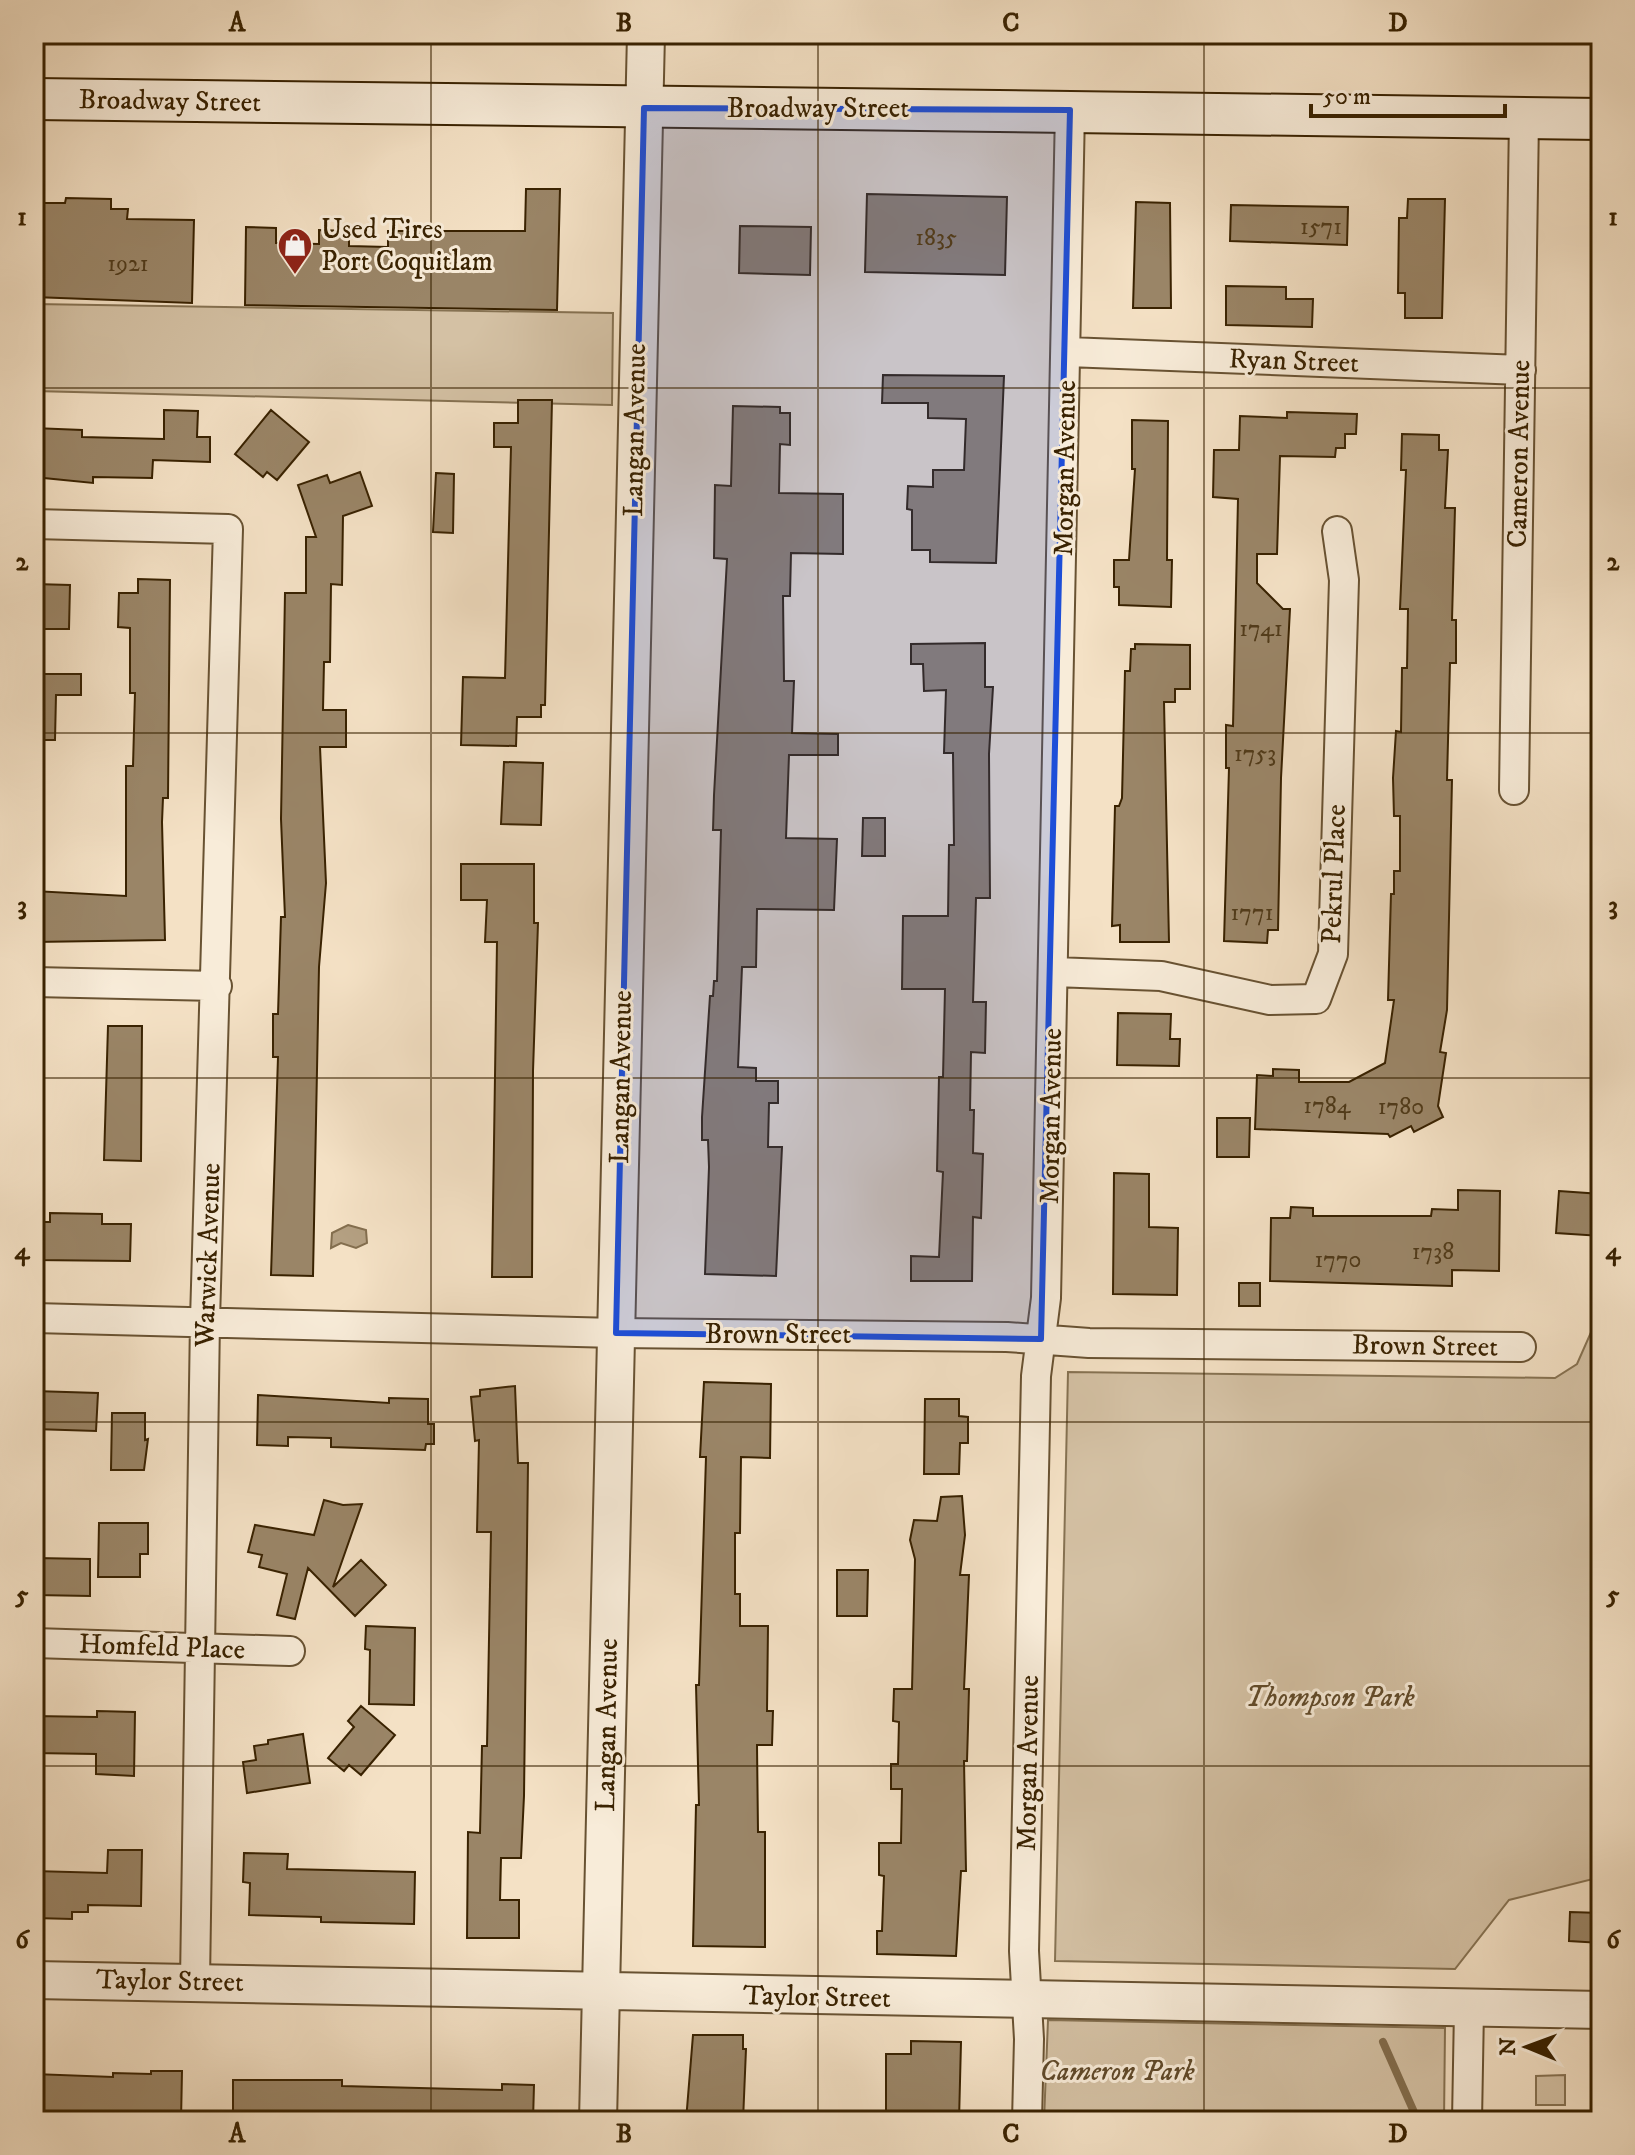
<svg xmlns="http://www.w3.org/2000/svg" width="1635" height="2155" viewBox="0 0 1635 2155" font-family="'IM FELL DW Pica',serif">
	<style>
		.green { fill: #d4c1a4; stroke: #867252; stroke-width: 2 }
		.water { fill: #b4a082; stroke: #836e4e; stroke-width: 2 }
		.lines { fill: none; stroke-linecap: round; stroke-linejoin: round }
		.stream { stroke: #836e4e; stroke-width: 8 }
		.building { fill: #9a8567; stroke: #392201; stroke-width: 2 }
		.minor-casing { stroke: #685232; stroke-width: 32 }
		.tertiary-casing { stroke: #685232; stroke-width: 40 }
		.secondary-casing { stroke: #392201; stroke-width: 44 }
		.minor { stroke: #f8ecd9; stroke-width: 28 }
		.tertiary { stroke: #f8ecd9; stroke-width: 36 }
		.secondary { stroke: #f8ecd9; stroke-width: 40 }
		.marked { fill: #1d4ed8; fill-opacity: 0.2; stroke: #1d4ed8; stroke-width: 6; stroke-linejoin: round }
		.grid { fill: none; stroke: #392201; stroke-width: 2; stroke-opacity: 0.55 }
		.labels { text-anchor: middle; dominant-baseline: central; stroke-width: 6; stroke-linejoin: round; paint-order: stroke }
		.number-label { font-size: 24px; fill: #513b1a }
		.street-label { font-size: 28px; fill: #392201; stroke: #f8ecd9 }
		.poi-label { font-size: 28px; fill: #392201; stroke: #f8ecd9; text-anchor: start }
		.park-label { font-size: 28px; font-style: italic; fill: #604a2a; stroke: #f8ecd9 }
		.neatline { fill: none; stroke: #392201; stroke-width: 3 }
		.grid-label { font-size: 26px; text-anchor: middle; font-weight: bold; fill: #392201 }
	</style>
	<rect width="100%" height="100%" fill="#f4e1c5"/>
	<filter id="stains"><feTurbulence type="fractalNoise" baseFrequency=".0025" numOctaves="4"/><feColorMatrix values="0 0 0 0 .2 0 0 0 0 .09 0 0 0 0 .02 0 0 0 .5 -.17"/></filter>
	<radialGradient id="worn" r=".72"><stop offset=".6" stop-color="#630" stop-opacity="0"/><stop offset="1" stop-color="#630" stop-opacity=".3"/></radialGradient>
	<path class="green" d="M34,304L613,313L612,405L34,391Z
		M1592,1330H1601V1877L1509,1900L1455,1969L1055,1961L1068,1372L1555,1378L1577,1364Z
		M1048,2020L1445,2028L1444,2121H1044Z
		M1565,2075V2105H1536V2076Z"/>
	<path class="water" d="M348,1225L366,1230L367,1243L356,1248L341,1243L331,1248L332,1233Z"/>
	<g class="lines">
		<path class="stream" d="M1383,2042L1418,2121"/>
	</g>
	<path class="building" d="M526,189H560L557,310L245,305L246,227L276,228V243L319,244V230L349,231V246L388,247V231H525Z
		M867,194L1007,197L1005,275L865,272Z
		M66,198L111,199V209H128L127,219L194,220L192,303L34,297V203H65Z
		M1408,199H1445L1442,318H1405V293H1398L1399,218H1407Z
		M1136,202L1170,203L1171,308H1133Z
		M1231,205L1348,207L1347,245L1230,241Z
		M740,226L811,227L810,275L739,273Z
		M1226,286L1286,287V299H1313L1312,327L1226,325Z
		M883,375L1004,376L996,563L930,562V550H912V510L907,509L908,486L933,487V470H964L966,419L928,418V403H882Z
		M518,400H552L545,705H541V717H517L516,746L461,745L463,677L505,678L511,447H494V423H518Z
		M733,406L780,407V413H790V445L780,444L779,493L843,494V554L791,553L790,596H783L784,681H794L792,733L838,734V755H789L786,838L837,839L834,910L757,909L756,967H742L738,1067L756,1068V1081H778V1103H769L768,1147H782L776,1276L705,1274L709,1167L708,1140H702V1117L710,996H713L714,981H717L721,830H713L714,795L727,559L714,558L715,485L731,486Z
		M164,410L198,411L197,437H210V462L153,460L152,478L93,477V483L34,477V428L82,430V437L164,439Z
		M271,410L309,442L277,480L267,472L263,477L235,454Z
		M1287,412L1357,414L1356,434H1345V448H1336L1335,457L1280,456L1277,554H1257V583L1283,609H1290L1281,778L1278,930H1268L1267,943L1224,941L1229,768H1226V725L1233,726L1238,499L1213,497L1214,450H1239L1240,416L1287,418Z
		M1132,420L1168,421L1167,560H1172L1171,607L1119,605V587H1114V560H1129L1135,469H1132Z
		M1402,434L1439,435V450H1448L1445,508H1455L1452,620H1456V663H1450L1447,780H1452L1447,1010L1440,1052L1446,1053L1438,1106L1443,1117L1414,1132L1411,1126L1390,1137L1388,1134L1255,1129L1257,1075L1273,1076V1069L1299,1070V1082H1349L1385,1063L1394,1000H1388L1391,894H1394V871H1400V816H1394L1393,778L1396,731L1401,732L1402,668H1407L1408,609H1400L1406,470H1401Z
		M360,472L372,506L343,516L342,585L331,584L330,662H324L323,710H346V747H320L326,883L319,967L313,1276L271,1275L278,1057H273V1014H278L281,917H285L281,819L285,593H306V537H316L298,485L327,475L330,483Z
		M436,473L454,474L453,533L433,532Z
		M138,579L170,580L168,798H163L162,822L165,940L34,942V891L126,896V766H133L135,693H130V628L118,627L119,593H138Z
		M34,584L70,585L69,629H34Z
		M985,643V687H993L989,754L990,898H976L973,1002H986L985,1053L971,1052L970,1110H974L973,1153L983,1154L981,1218L973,1217L972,1281H911V1256L939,1257L943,1172L937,1171L939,1077H943L945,989H902L903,916H948L949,845H954L953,753H944L946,690L924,691L923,664H911V644Z
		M1135,644L1190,645V689H1175V702H1164L1169,942H1120V925L1112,926L1115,806H1119L1122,798L1125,671H1130L1131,649H1135Z
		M34,674H81V695H56L55,740H34Z
		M504,762L543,763L541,825L501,824Z
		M863,818H885V856H862Z
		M461,864H534V923H538L533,1071L532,1277H492L497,942H485L487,900H461Z
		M1118,1013L1171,1014L1170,1039H1180L1179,1066L1117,1065Z
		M108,1026H142L141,1161L104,1160Z
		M1217,1118H1250L1249,1157H1217Z
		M1114,1173L1149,1174V1227L1178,1228L1177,1295L1113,1294Z
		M1458,1190L1500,1191L1499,1271L1452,1270V1286L1270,1281L1271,1218H1290L1291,1207L1313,1208V1216H1431L1432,1209L1458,1210Z
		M1559,1191L1601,1194V1236L1556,1233Z
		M50,1213L102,1214V1224H131L130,1261L34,1260V1222H50Z
		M1239,1283H1260V1306H1239Z
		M704,1382L771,1384L770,1458L741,1457L740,1533H735V1594H740V1626H768L767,1711H773L772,1745H757L758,1832H765V1947L693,1946L696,1805H699L696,1685H699L706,1457H700Z
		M515,1386L518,1463H528L524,1796L521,1858H501L500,1900H519V1938H467L468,1832L480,1833L482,1746H487L491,1532H477L479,1440L475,1441L471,1397L480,1396V1390Z
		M34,1391L98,1393L96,1431L34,1429Z
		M258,1395L389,1403V1398L428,1399V1424H434V1444H426L425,1450L331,1447V1438L288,1437V1446L257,1445Z
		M925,1399H959V1416L968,1417V1443H960L959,1474H924Z
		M112,1413H145V1440L148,1439L144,1470H111Z
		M962,1496L965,1535L960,1575H969L964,1689H969L968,1727L967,1761H964L966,1871H961L956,1956L877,1954V1931H882L884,1876L879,1875V1843H901L902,1789H891V1764H898L899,1722L893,1721L894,1689H912L915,1559L910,1540L914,1520L937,1521L941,1497Z
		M324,1500L343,1505L362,1504L333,1587L361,1560L386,1585L355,1616L308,1568L295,1619L277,1615L287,1574L259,1567L262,1555L248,1552L255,1525L314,1535Z
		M99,1523H148V1554H140V1577H98Z
		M36,1558L90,1559V1596L35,1595Z
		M837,1570H868L867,1616H837Z
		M366,1626L415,1628L414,1705L369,1704L370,1650L365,1649Z
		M361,1706L395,1735L361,1775L349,1765L344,1771L328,1758L354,1727L348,1721Z
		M97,1711L135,1712L134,1776L96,1774V1754L34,1753V1716L97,1717Z
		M303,1734L310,1783L247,1793L243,1762L256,1760L254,1746L268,1744V1740Z
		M108,1850H142L141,1906L88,1905V1912H72V1919L34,1918V1871L107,1873Z
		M244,1853L288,1854L287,1869L415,1872L414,1924L321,1922V1917L249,1915L250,1883L243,1882Z
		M1570,1912L1601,1913V1943L1569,1941Z
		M693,2035H743V2049H746L743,2121H686Z
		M911,2041L961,2042L959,2121H886V2054H911Z
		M151,2071H182L181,2121H34V2074L113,2077V2073L151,2074Z
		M233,2080H342V2086L458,2089L502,2090V2084L534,2085L533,2121H233Z"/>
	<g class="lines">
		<g class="minor-casing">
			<path id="minor" d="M1068,352L1521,370
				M34,524L228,529L205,1320L195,1981
				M1514,790L1524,118
				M1054,972L1161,976L1270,1000L1316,999L1333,954L1344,580L1337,531
				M34,982L217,986
				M34,1318L616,1333L1007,1337L1089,1343L1521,1347
				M34,1643L290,1651
				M1027,2121L1029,2039L1024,1951L1036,1376L1046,1298L1070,110
				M1467,2121L1469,2009"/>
		</g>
		<g class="tertiary-casing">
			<path id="tertiary" d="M34,1980L1601,2010
				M598,2121L646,34"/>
		</g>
		<g class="secondary-casing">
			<path id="secondary" d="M34,99C556,107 1079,110 1601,119"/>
		</g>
		<use href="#minor" class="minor"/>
		<use href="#tertiary" class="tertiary"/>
		<use href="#secondary" class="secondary"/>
	</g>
	<path class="marked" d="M644,108L1070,110L1041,1339L616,1333Z"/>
	<path class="grid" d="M431,34V2121M818,34V2121M1204,34V2121M34,388H1601M34,733H1601M34,1078H1601M34,1422H1601M34,1766H1601"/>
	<defs>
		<g id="shop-pin" transform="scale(1.8)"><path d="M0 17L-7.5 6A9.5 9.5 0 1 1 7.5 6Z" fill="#8f2418" stroke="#f8ecd9"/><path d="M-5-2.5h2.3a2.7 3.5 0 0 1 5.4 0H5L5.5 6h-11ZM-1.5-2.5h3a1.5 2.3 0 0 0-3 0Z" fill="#fff"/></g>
	</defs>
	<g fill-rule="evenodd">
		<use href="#shop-pin" x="295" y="245"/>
	</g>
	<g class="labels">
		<g class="number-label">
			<text x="1321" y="227">1571</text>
			<text x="936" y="238">1835</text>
			<text x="128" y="264">1921</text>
			<text x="1261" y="629">1741</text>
			<text x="1255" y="754">1753</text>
			<text x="1252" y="913">1771</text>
			<text x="1327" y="1106">1784</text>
			<text x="1401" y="1107">1780</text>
			<text x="1433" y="1252">1738</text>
			<text x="1338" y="1260">1770</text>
		</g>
		<g class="street-label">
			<text transform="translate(170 101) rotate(1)">Broadway Street</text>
			<text x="818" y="108">Broadway Street</text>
			<text transform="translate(1294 361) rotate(2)">Ryan Street</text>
			<text transform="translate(635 430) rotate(-89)">Langan Avenue</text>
			<text transform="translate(1519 454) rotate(-89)">Cameron Avenue</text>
			<text transform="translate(1065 468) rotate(-89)">Morgan Avenue</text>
			<text transform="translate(1334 874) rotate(-88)">Pekrul Place</text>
			<text transform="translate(621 1077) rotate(-89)">Langan Avenue</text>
			<text transform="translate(1051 1116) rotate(-89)">Morgan Avenue</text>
			<text transform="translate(208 1255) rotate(-88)">Warwick Avenue</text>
			<text x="778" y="1334">Brown Street</text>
			<text transform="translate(1425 1346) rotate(1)">Brown Street</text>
			<text transform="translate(162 1647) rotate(2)">Homfeld Place</text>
			<text transform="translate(607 1725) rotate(-89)">Langan Avenue</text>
			<text transform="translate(1028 1763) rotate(-89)">Morgan Avenue</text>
			<text transform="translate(170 1981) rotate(1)">Taylor Street</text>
			<text transform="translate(817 1997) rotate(1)">Taylor Street</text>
		</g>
		<g class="poi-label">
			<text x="321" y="229">Used Tires<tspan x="321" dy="32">Port Coquitlam</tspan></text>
		</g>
		<g class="park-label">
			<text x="1330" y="1697">Thompson Park</text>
			<text x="1117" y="2071">Cameron Park</text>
		</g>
	</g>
	<rect width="1635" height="2155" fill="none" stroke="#f4e1c5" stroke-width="88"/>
	<g transform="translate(1527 2047) rotate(271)" stroke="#f8ecd9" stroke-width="6" paint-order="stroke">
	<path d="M0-6L14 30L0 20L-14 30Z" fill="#392201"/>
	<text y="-12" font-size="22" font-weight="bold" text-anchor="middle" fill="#392201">N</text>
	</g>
	<path d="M1311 104v12h194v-12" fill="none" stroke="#392201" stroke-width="4"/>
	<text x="1323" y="104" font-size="24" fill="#392201" stroke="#f8ecd9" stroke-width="6" paint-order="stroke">50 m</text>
	<rect x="44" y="44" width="1547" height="2067" class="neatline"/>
	<g class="grid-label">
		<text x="237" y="31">A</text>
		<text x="624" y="31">B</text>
		<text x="1011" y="31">C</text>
		<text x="1398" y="31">D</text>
		<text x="22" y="225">1</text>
		<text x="1613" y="225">1</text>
		<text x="22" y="570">2</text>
		<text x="1613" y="570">2</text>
		<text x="22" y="914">3</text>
		<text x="1613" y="914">3</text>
		<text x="22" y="1259">4</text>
		<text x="1613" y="1259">4</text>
		<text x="22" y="1603">5</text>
		<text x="1613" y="1603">5</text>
		<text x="22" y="1948">6</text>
		<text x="1613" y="1948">6</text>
		<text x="237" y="2142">A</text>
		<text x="624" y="2142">B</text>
		<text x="1011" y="2142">C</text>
		<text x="1398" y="2142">D</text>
	</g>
	<rect width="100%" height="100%" filter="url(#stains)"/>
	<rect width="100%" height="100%" fill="url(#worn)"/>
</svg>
